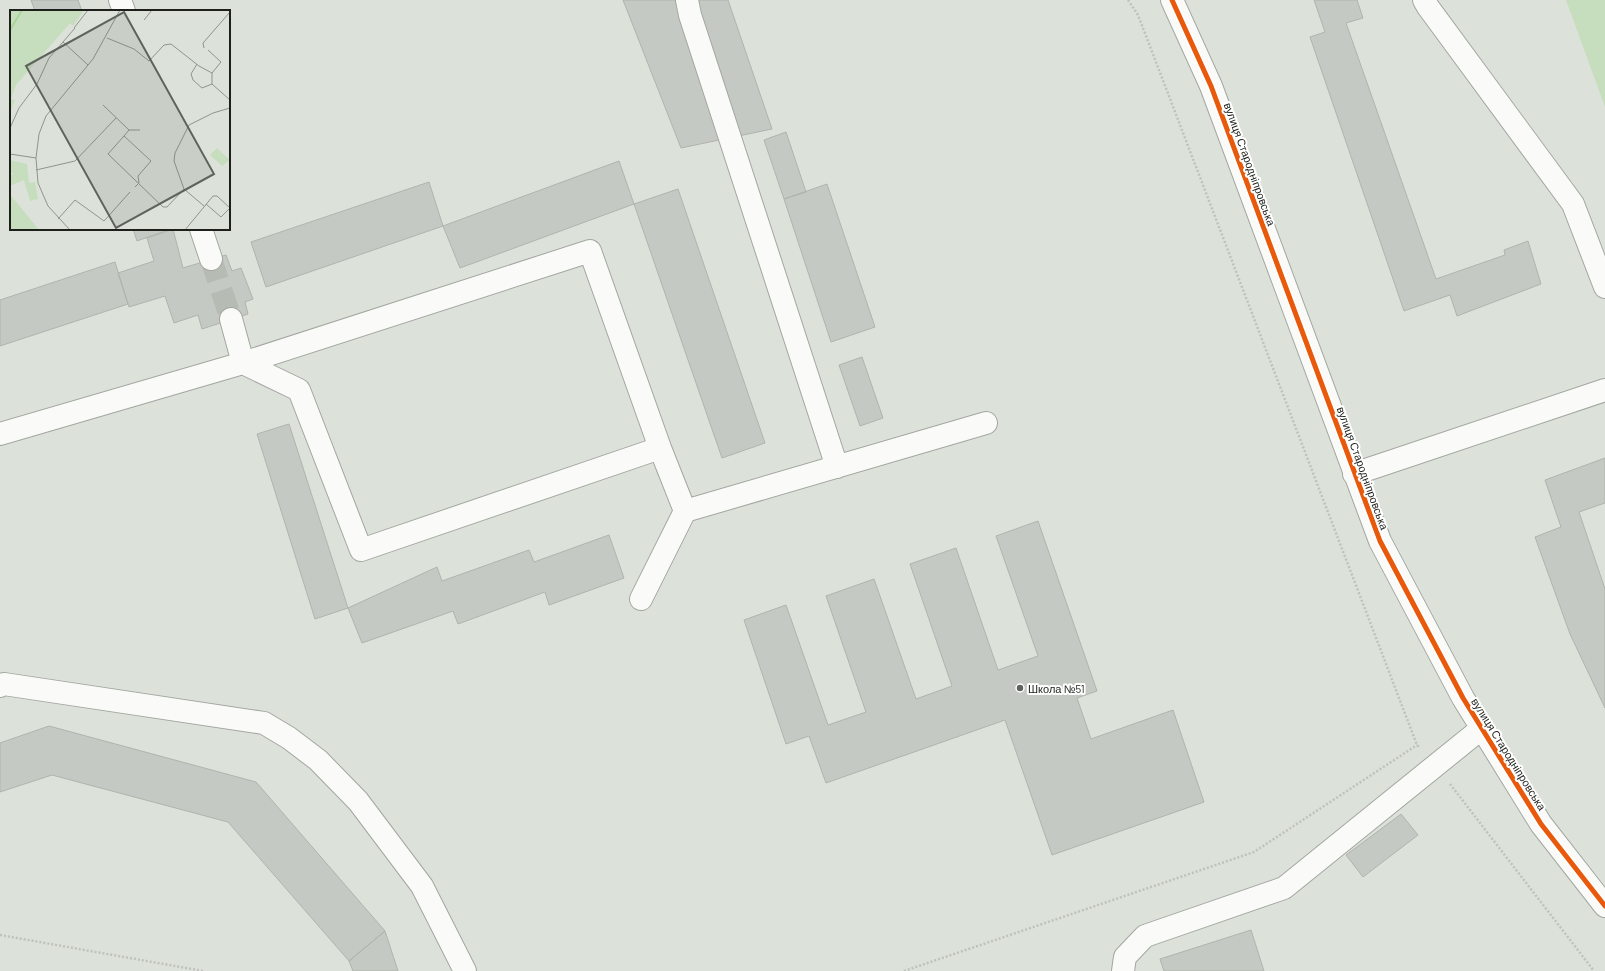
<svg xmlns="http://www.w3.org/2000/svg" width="1605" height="971" viewBox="0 0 1605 971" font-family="Barlow,sans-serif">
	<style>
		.green { fill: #c6debd }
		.building { fill: #c5c9c3; stroke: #afb4ad }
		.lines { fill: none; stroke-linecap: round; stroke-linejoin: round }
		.minor-tunnel { stroke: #b6bbb4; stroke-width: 22; stroke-dasharray: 22 11; stroke-linecap: butt }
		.minor-casing { stroke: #a2a7a0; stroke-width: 24 }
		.path { stroke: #bfc1be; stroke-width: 2.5; stroke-dasharray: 2 2; stroke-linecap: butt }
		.minor { stroke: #fafbf9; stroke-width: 22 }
		.cycleway-casing { stroke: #fff; stroke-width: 8 }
		.cycleway { stroke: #e8590c; stroke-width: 5 }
		.poi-dot { fill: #5f635d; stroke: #fff; stroke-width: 1.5 }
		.labels { text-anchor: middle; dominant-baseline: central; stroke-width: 4; stroke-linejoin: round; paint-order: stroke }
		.street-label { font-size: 11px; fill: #1c1f1a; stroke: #fff }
		.poi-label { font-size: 11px; fill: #1c1f1a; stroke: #fff; text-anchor: start }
		.inset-river { fill: none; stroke: #abd39b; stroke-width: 2 }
		.inset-road { fill: none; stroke: #8f948d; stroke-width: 1 }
		.view { fill: #5f635d; fill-opacity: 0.15; stroke: #5f635d; stroke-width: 2 }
		.inset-edge { fill: none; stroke: #1c1f1a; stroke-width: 2 }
	</style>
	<rect width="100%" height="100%" fill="#dce2da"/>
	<path class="green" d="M1566,0H1605V107Z"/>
	<path class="building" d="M31,0H78L82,11H35Z
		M623,0H728L772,129L681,148Z
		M1314,0H1357L1363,18L1346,23L1436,279L1505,255L1504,250L1528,241L1541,284L1457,316L1450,295L1404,311L1310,37L1325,32Z
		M786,132L806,192L784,199L764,140Z
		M619,161L634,204L460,268L443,226Z
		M429,182L443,226L266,287L251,242Z
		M827,184L875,327L831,342L784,199Z
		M678,189L765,443L722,458L634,204Z
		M133,229H171L137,241Z
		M173,229L183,268L226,255L232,271L241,268L253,299L245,302L248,314L202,329L198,315L174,323L165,296L129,307L118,273L154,261L147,238Z
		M115,262L128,304L0,346V300Z
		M862,357L883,418L860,426L839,365Z
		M289,424L348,608L315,619L257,434Z
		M1605,458V503L1579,512L1605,589V708L1570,634L1535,537L1561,527L1545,480Z
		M1038,521L1097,691L1077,698L1091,739L1173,710L1204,802L1052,855L1005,720L826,783L809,736L786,744L744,620L786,605L828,725L866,712L826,596L874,579L916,699L952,686L910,564L956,548L998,670L1038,656L996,536Z
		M609,535L624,578L549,605L545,592L458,624L453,611L362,643L348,608L437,567L442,581L529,550L534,562Z
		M49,726L256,782L385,931L349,961L228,822L52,775L0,792V743Z
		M1401,814L1418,835L1363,877L1346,855Z
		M1251,930L1264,971H1164L1160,959Z
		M385,931L398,971H353L349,961Z"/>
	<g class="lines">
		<path class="minor-tunnel" d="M211,259L231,319"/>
		<g class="minor-casing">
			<path id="minor" d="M120,0L124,11
				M687,0L690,15L837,467
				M1172,0L1211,86L1380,541L1463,698L1541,824L1605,906
				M1424,0L1428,7L1573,204L1605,287
				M201,229L211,259
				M231,319L243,363L299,390L361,550L660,448L685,511
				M0,434L243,363L590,251L660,448
				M1354,474L1605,390
				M641,599L685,511L986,423
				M0,686L4,684L264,723L289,738L318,760L358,801L422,886L465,971
				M1123,971L1125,957L1145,936L1284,888L1482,728"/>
		</g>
		<path class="path" d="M1128,0L1138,15L1417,745L1420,748
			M1450,784L1594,971
			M0,935L203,971
			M904,971L1254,852L1417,745"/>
		<use href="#minor" class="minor"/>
		<g class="cycleway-casing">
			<path id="cycleway" d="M1172,0L1211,86L1380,541L1463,698L1541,824L1605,906"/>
		</g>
		<use href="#cycleway" class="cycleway"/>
	</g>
	<circle class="poi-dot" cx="1020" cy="688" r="4"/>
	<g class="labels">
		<g class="street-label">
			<text transform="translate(1250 164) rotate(70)">вулиця Стародніпровська</text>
			<text transform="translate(1363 468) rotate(70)">вулиця Стародніпровська</text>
			<text transform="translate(1509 754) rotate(58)">вулиця Стародніпровська</text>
		</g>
		<g class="poi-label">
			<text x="1028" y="688">Школа №51</text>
		</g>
	</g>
	<g transform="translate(10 10)">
		<rect width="220" height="220" fill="#dce2da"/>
		<path d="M0,0H74L63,16L60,13L6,75L1,89L5,90L0,103ZM207,138L220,150L212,156L200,145ZM0,150L17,154L19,173L25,172L28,189L20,191L14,170L0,176V166L3,164L0,161ZM0,185L8,194L29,220H0Z" fill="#c6debd"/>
		<path class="inset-river" d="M0,20L12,0"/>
		<path class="inset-road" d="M134,10L142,0M64,18L78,0M65,18L53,32L78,55M97,28L124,39L139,51L154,35L161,34L189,56L202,63L211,52L198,40M194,38L193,33L220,2M187,54L181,64L183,70L192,78L202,74M202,63V74L220,90M93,95L119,120H130M0,118L9,98L27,74L39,48L53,32M119,120L114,126L141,151L128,166L129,173L125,177M114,126L98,144L153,197H157L174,179M0,144L26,148M26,160L65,151L106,108M196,194L211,207L220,198M194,196L174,179L164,151L165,143L179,115L203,103L220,98M48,209L65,190L94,211L120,182M60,220L38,196L28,173L26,148L29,124L36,106L83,49L110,0M175,220L203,186H207L220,198"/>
		<path class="view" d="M114,2L204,164L106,218L16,56Z"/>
		<rect width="220" height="220" class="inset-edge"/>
	</g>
</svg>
